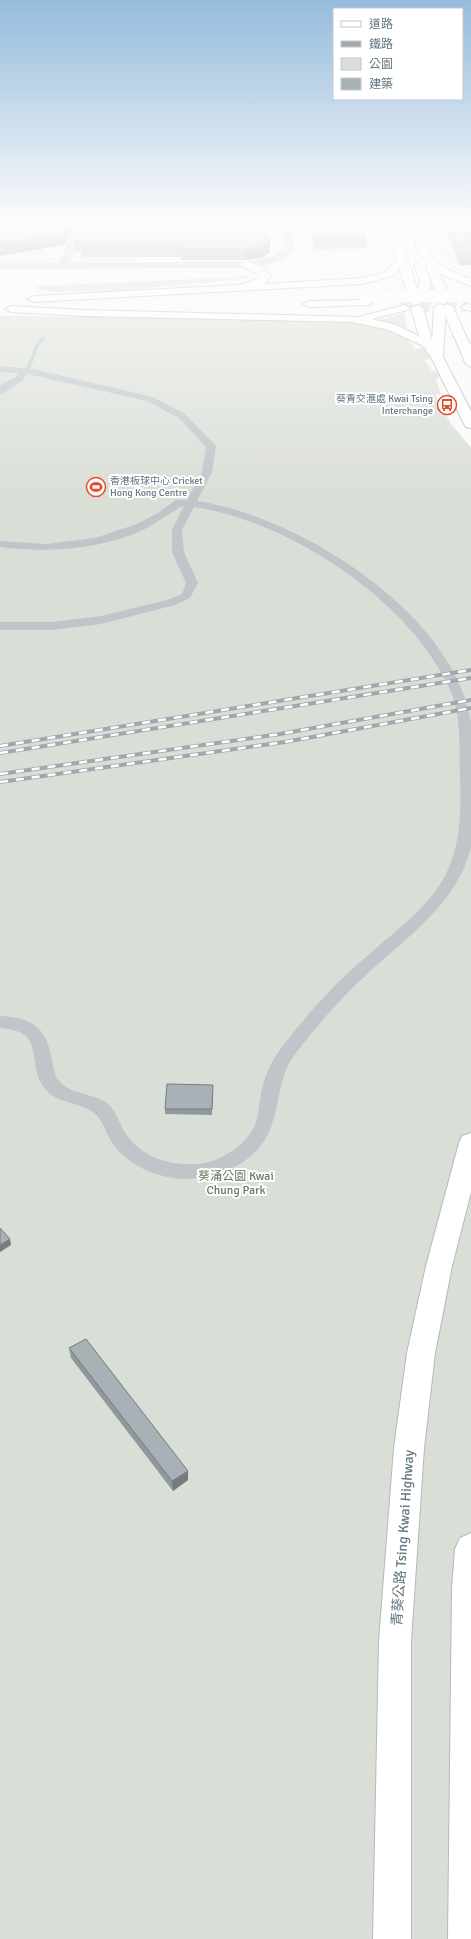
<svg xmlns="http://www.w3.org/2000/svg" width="471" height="1939" viewBox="0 0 471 1939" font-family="Signika,'Noto Sans TC',sans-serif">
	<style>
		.built { fill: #e7e9e8 }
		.green { fill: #d9ded6 }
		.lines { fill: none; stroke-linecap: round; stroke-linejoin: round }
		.stream { stroke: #bac6ca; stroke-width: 3.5 }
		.motorway-tunnel { stroke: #d4d8da; stroke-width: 12; stroke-dasharray: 12 6; stroke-linecap: butt }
		.secondary-casing { stroke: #b3b9bd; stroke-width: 2 }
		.primary-casing { stroke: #b4babd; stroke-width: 2 }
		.motorway-casing { stroke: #b4b9bc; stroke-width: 2 }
		.pedestrian { fill: #c0c5c9; fill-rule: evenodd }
		.tertiary { fill: #c0c5c9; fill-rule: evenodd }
		.secondary { fill: #fff; fill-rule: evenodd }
		.primary { fill: #fff; fill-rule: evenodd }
		.motorway { fill: #fff; fill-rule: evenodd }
		.rail-casing { stroke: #a0a8ad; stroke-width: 4 }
		.rail { stroke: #fff; stroke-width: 2.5; stroke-dasharray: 8; stroke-linecap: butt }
		.motorway-bridge-casing { stroke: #b4b9bc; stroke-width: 12; stroke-linecap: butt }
		.motorway-bridge { stroke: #fff; stroke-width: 12 }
		.wall { fill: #90989d }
		.shaded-wall { fill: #757c7f }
		.building { fill: #a7b1b6; stroke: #757c7f }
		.labels { text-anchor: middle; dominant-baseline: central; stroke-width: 4; stroke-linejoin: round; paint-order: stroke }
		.far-poi-label { font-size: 10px; fill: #657781; stroke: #fff; text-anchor: end }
		.park-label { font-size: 12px; fill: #697964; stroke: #fff }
		.near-street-label { font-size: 14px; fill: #657781; stroke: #fff }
	</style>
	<rect width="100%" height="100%" fill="#f9f9f7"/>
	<path class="built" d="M0,225H11L56,260L44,263H0Z
		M146,225L135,263H76L69,256L77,236Z
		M303,225H363L371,251L309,252Z
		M434,225H471V269L442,259L438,253Z"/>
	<path class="green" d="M250,274L245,279L123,290L53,292L38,290L37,286L240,277Z
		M404,313L407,328L379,320Z
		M0,316L234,318L277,321L287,319L343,323V321C369,322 400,326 416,349L425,347L437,357L425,360L432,371L444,372L436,380L441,394L435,395L451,424L471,448V1918L465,1939H0Z"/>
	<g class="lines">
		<path class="stream" d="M28,369L37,346L43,338
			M0,393L16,383"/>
		<path class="motorway-tunnel" d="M429,293L445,301L467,307
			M384,294L430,307"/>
		<g class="secondary-casing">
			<path id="secondary" d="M391,225H401L402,245L419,293L417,295L413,296L407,293L392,245Z
				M415,225H425L426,248L433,258L448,293L446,295L442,296L436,293L423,258L416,248Z
				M447,304L453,307L471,347V355H463L461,352L441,307Z
				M417,305L423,308L433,343L443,357L441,360H433L421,343L411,308Z"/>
		</g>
		<g class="primary-casing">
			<path id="primary" d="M467,348L471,349V367L465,363L461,352Z
				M437,353L443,357L471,411V428L466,427L464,424L431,357Z"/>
		</g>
		<g class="motorway-casing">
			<path id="motorway" d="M428,255L432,256L446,269L471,279V286L438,273L428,264L425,267L430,280V293L424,296L420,295L418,293L420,280L414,266L424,256Z
				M403,257L408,260L393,276L361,284L34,302L28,299L34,296L239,285L258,279L260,276C254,270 245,271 240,265L241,263C251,260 265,267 271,275L265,284L361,278L376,275L385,272L399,258Z
				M365,300L369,301L371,303L369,305L309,307L303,304L309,301Z
				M440,304L446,307L443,357L437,361L431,357L432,345L427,347L423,346L389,330L352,322L83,316L11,312L5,309L11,306L83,310L359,317L404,305L410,308L408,310L372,319L396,325L432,342L434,307Z
				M467,304L471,305V311L463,309L461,307Z
				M471,344V355H463L461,352L467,345Z
				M471,1133V1192L452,1266L435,1353L424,1448L411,1641V1939H373L379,1641L394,1448L407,1353L426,1266L459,1143L462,1136Z
				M471,1533V1939H448L452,1589L455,1549L460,1538Z"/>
		</g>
		<path class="pedestrian" d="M0,366L33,369L153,397L185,414L216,446L212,472L197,501C299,516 454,613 471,722V847C457,905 405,938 365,976C339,1000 316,1027 295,1054C273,1083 283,1123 257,1150C239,1170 208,1180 182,1179C155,1177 125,1164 111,1141C105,1131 103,1120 94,1113C80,1102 58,1104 46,1090C24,1064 49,1031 0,1028V1016C32,1017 47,1028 52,1060C54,1068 54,1076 60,1082C72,1095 94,1093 108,1104C117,1112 119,1124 126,1134C143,1159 176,1168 205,1163C227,1158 251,1141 257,1119C260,1105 260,1091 265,1078C269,1067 275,1056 282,1047C307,1014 335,983 367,956C394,932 427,909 445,876C461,845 461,812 460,778C459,749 462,717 450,690C411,601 289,521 194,507L182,530L184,552L198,583L190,598L175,605L101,624L52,630H0V622H52L101,616L167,600L182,594L186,583L172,552V530L184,506C180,506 153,525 145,529C100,550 49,553 0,547V541L46,544L95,538L137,524L158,513L176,500H187L202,472L206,447L179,418L147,401L27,374L22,381L0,392V385L16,377L18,373L0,372Z"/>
		<path class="tertiary" d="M88,225H109L108,227L81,232L70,262H245C258,260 272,259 282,250L284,242L281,225H291C292,232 296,240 294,247C290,264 259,266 245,268L0,269V263H59L73,228Z"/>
		<use href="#secondary" class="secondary"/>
		<use href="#primary" class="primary"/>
		<use href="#motorway" class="motorway"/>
		<g class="rail-casing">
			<path id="rail" d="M0,746L471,670
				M0,753L471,678
				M0,774L280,734L471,700
				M0,782L285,742L471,708"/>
		</g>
		<use href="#rail" class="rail"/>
		<g class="motorway-bridge-casing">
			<path id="motorway-bridge" d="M364,296H471"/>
		</g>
		<use href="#motorway-bridge" class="motorway-bridge"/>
	</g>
	<path class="wall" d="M0,225H264L270,252L262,258L245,260H181V257H81V252H75L74,241L80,225L73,227L64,245Z
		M309,225H363L366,237V248L315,249Z
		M444,225H471V265H460Z
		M213,1090L212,1115L165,1114V1109Z
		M69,1348L188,1471V1480L173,1491L71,1358Z"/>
	<path class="shaded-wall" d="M68,225H81L73,227L64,245L0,256V244Z
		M270,240V252L262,258L245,260V249Z
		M10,1239L11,1245L0,1252V1245Z
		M188,1471V1480L173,1491L172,1481Z"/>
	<path class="building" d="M0,225H68L64,234L0,244Z
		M80,225H264L270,240L263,246L245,249H180L181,246H80L82,241H74Z
		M312,225H363L366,237L315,238Z
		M449,225H471V254H461Z
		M167,1084L213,1085L212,1109H165Z
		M0,1228L10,1239L0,1245Z
		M86,1339L188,1471L172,1481L69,1348Z"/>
	<linearGradient id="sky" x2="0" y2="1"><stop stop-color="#95bbdc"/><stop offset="0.45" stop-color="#fcfcfb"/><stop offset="1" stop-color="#fcfcfb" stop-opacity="0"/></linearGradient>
	<rect width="471" height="496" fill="url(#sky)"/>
	<defs>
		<g id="bus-ring" transform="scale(1)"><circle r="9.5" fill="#fff" stroke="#e04e30" stroke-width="1.5"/><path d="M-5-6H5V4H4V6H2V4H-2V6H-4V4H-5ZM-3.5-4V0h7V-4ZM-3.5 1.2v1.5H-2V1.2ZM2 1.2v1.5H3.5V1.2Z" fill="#e04e30"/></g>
		<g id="stadium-ring" transform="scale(1)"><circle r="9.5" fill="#fff" stroke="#e04e30" stroke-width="1.5"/><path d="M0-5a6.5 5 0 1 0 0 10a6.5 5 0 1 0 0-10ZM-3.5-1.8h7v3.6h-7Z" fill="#e04e30"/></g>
	</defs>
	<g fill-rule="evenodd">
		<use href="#bus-ring" x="447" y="405"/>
		<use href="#stadium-ring" x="96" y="487"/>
	</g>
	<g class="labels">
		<g class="far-poi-label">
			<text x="433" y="399">葵青交滙處 Kwai Tsing<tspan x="433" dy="12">Interchange</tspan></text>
			<text x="110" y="481" text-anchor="start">香港板球中心 Cricket<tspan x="110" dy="12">Hong Kong Centre</tspan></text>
		</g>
		<g class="park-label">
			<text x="236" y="1176">葵涌公園 Kwai<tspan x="236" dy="14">Chung Park</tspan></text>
		</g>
		<g class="near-street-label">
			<text transform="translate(403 1538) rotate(-86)">青葵公路 Tsing Kwai Highway</text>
		</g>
	</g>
	<rect x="333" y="8" width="130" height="92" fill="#ffffff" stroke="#c1c9cd"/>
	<rect x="341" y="21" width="20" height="6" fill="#ffffff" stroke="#c1c9cd"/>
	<text x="369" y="28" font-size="12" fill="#657781">道路</text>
	<rect x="341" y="41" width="20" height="6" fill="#a0a8ad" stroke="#c1c9cd"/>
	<text x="369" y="48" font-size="12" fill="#657781">鐵路</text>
	<rect x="341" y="58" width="20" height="12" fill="#d9ded6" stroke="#c1c9cd"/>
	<text x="369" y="68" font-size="12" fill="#657781">公園</text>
	<rect x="341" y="78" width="20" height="12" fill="#a7b1b6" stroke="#c1c9cd"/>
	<text x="369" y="88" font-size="12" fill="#657781">建築</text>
</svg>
